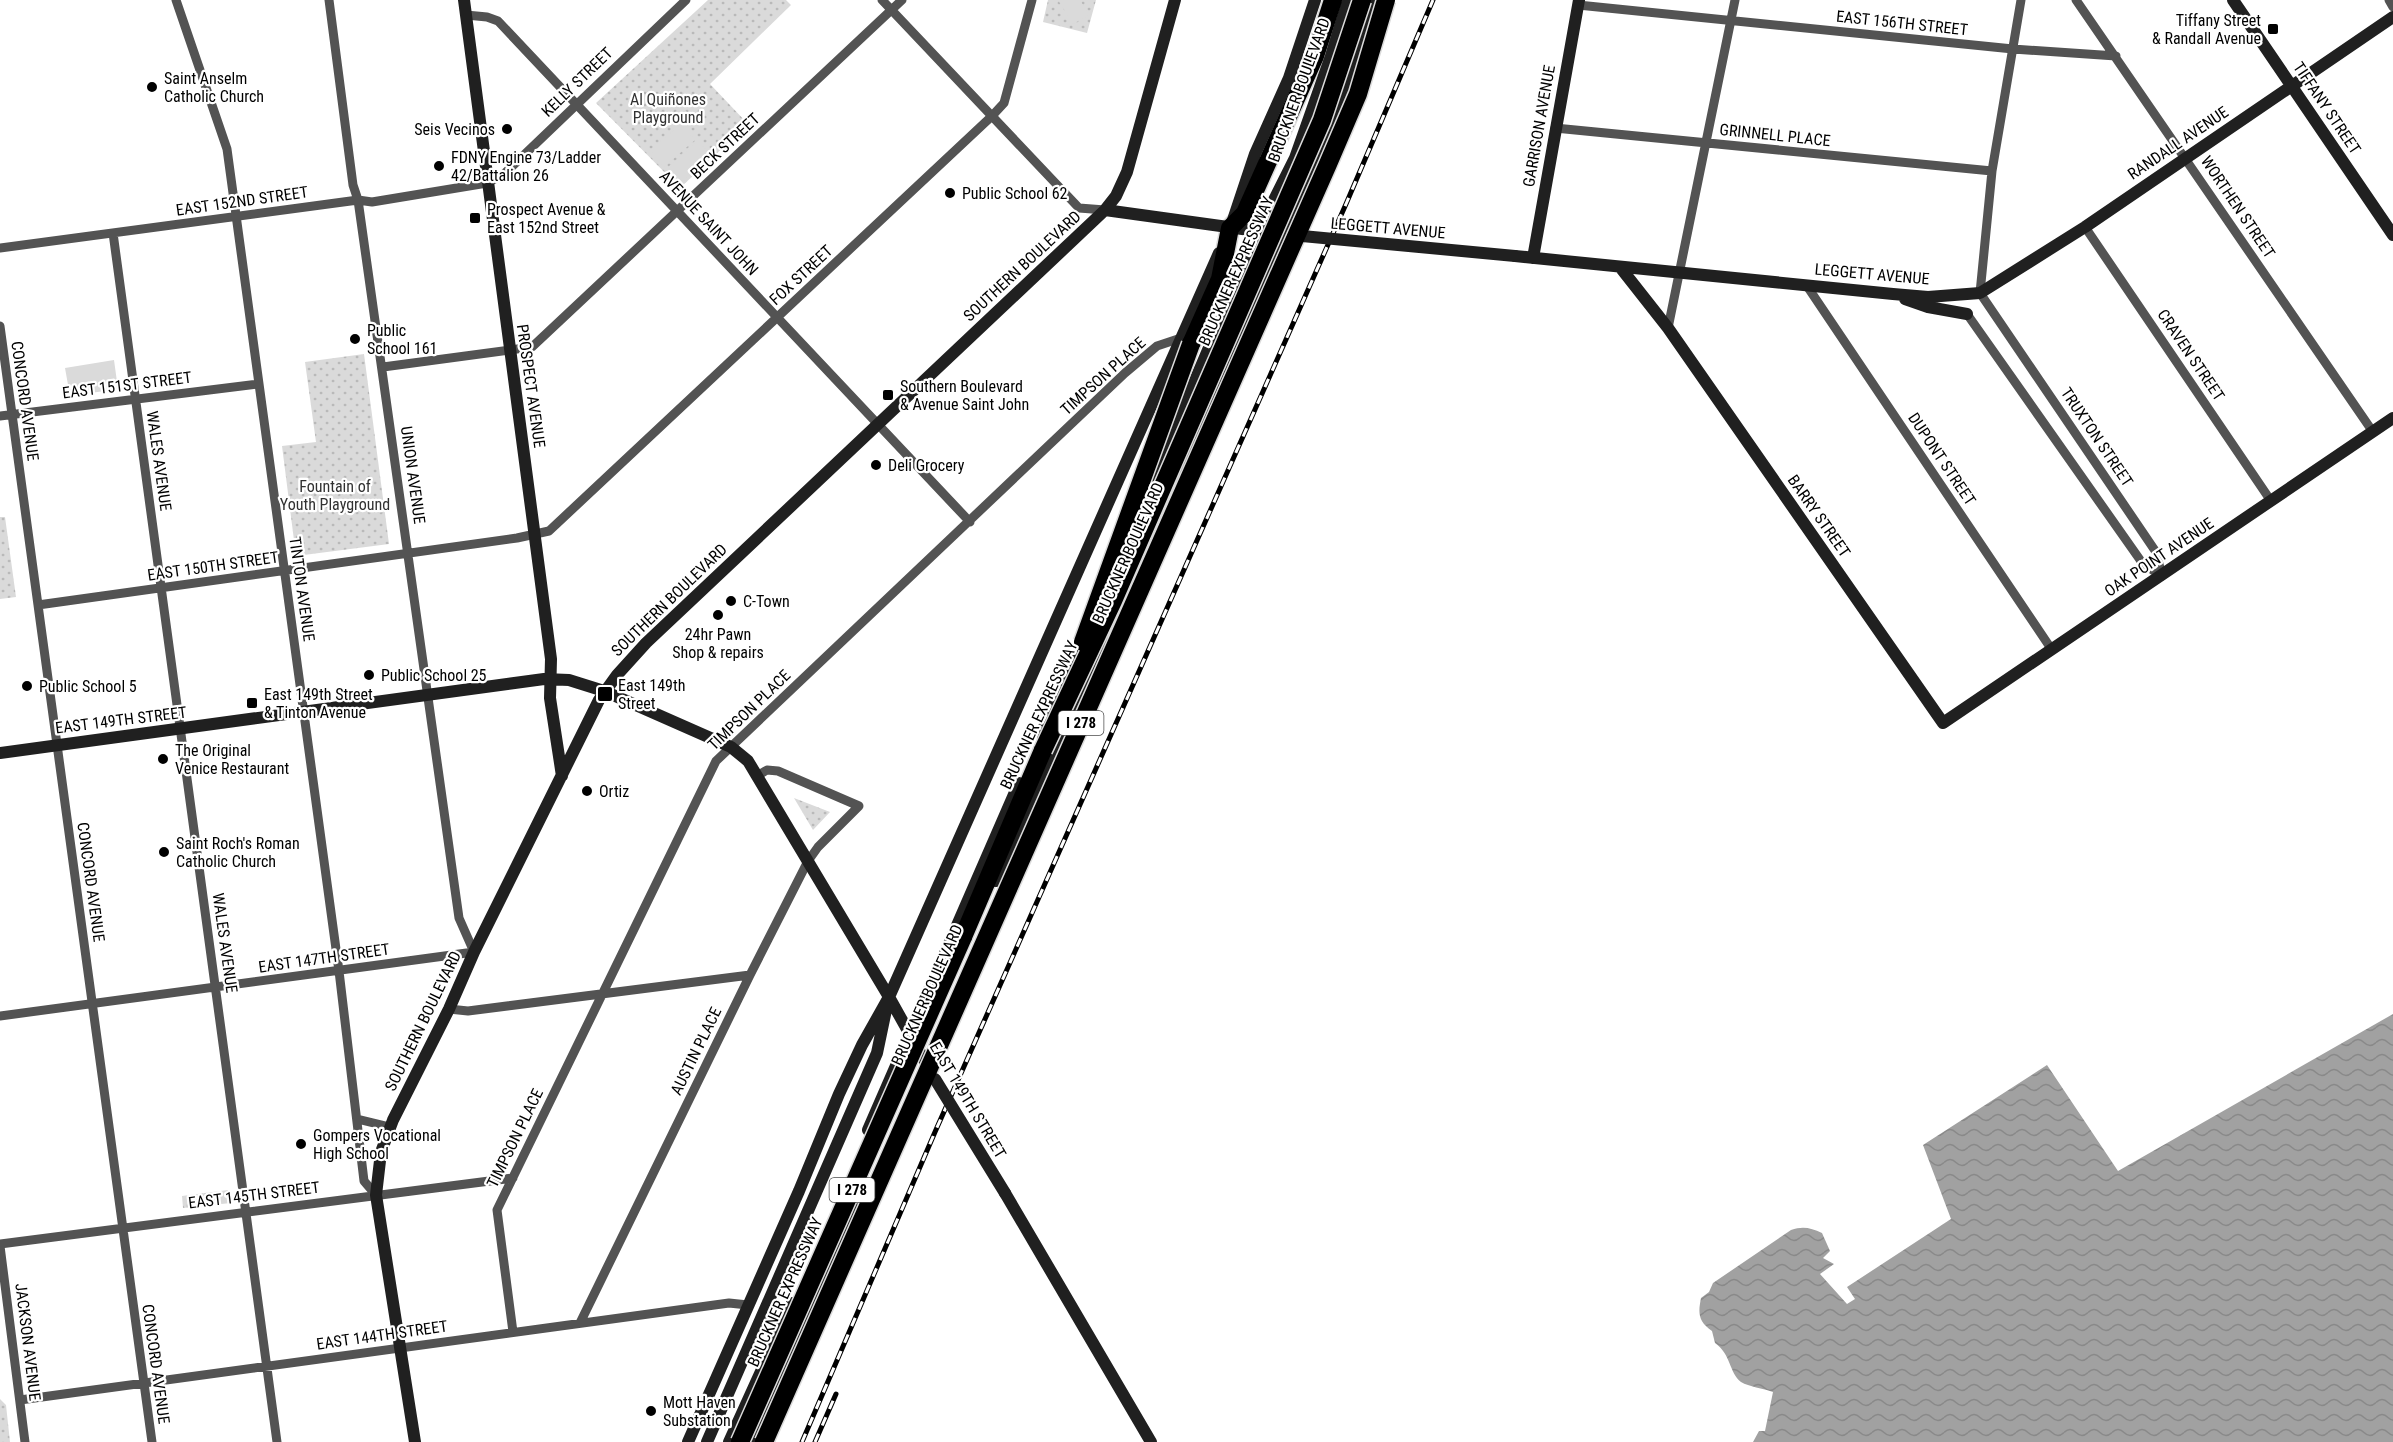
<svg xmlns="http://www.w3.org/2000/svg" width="2393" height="1442" viewBox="0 0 2393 1442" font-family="'Roboto Condensed',sans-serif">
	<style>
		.grass { fill: url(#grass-tufts) }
		.park { fill: url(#park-dots) }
		.garden { fill: #dadada }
		.water { fill: url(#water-waves) }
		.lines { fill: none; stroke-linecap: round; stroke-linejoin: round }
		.highway-casing { stroke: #dbdbdb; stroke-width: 21 }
		.street { stroke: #535353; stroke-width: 9 }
		.secondary { stroke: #202020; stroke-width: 12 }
		.highway { stroke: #000; stroke-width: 18 }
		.rail-casing { stroke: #000; stroke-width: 5 }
		.rail { stroke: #fff; stroke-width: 3; stroke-dasharray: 9; stroke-linecap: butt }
		.highway-bridge-casing { stroke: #dbdbdb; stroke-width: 21; stroke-linecap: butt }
		.secondary-bridge { stroke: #202020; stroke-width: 12 }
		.highway-bridge { stroke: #000; stroke-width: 18 }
		.poi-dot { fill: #000; stroke: #fff; stroke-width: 2 }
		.labels { text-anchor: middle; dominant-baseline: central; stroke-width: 4.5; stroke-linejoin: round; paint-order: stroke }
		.shield { fill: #fff; stroke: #4c4c4c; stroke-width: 1.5 }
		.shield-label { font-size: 15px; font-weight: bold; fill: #000 }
		.poi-label { font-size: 16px; fill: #000; stroke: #fff; text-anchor: start }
		.street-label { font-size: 16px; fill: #000; stroke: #fff }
		.park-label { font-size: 16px; fill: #313131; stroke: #fff }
	</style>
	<defs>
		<pattern id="grass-tufts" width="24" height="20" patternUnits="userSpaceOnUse" patternTransform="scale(1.5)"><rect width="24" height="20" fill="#dadada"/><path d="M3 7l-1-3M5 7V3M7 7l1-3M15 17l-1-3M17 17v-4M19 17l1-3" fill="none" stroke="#b9b9b9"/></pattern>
		<pattern id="park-dots" width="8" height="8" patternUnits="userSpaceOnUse" patternTransform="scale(1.5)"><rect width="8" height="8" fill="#dadada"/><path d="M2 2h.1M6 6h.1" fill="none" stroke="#b9b9b9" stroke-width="1.8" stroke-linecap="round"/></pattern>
		<pattern id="water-waves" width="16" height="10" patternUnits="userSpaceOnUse" patternTransform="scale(1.5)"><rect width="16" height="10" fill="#a1a1a1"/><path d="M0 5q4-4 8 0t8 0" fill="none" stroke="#898989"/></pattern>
	</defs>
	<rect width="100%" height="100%" fill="#fff"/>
	<path class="grass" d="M228,1190L231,1203L183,1208L182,1196Z"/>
	<path class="park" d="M708,0H786L791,5L710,84L748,124L680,188L596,103Z
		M1048,0H1096L1087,33L1043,22Z
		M364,354L389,544L296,556L282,446L316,442L305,362Z
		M0,517H5L16,597L0,599Z
		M794,798L830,812L813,830Z
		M0,1399L6,1405L10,1442H0Z"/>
	<path class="garden" d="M1058,0H1080L1089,15L1073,24Z
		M681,124L695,140L664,167L650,150Z
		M698,141L712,156L681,183L668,167Z
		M114,360L118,389L70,396L65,368Z"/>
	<path class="water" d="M2393,1014V1442H1753L1759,1431H1765L1773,1392C1763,1388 1749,1387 1741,1382C1729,1373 1731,1354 1715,1343L1712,1331C1698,1321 1698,1313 1701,1298L1709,1292L1713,1283L1791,1230C1803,1226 1811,1228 1822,1233L1830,1251L1823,1258L1834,1264L1820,1274L1847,1304L1855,1299L1847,1287L1951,1219L1923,1145L2047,1065L2118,1171Z"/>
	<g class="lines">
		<g class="highway-casing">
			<path id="highway" d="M1191,344L1220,279L1230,228L1245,213L1315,56L1333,0
				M963,937L1043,750"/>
		</g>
		<path class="street" d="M176,0L227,149L339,971L364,1181L376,1195
			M882,0L1079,208L1105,210
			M2021,0L1992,171L1980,293L2156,552L2162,576
			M2076,0L2373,432
			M2389,0L2393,7
			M1578,5L2013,49L2116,56
			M466,15L487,17L498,21L970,522
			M1555,128L1992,171
			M2085,227L2271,501
			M113,233L277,1442
			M0,248L358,200L372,202L487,183L504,174L686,0
			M1807,286L2052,650
			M1967,314L2143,564L2162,576
			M0,326L152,1442
			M1668,328L1735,0
			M383,367L532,347L902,0
			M0,416L258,384
			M38,605L517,538L549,531L992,116L1004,103L1032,0
			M449,1009L468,1011L750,975
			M0,1016L474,952L459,918L358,200L353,185L329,0
			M357,1119L390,1127
			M0,1244L513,1178
			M0,1246L25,1442
			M580,1323L750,975L808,861L818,847L859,806L778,771L767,770L757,776
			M513,1332L497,1210L716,761L1125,373L1157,346L1184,337
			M20,1400L729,1303L748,1305"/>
		<path class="secondary" d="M464,0L551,659L550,698L562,776
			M2233,0L2393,235
			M1105,210L1264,232
			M1232,223L1255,154L1289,78L1315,0
			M1515,256L1893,294L1928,297L1980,293L2085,227L2393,17
			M1533,258L1579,0
			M1620,267L1668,328L1943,723L2393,418
			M1905,299L1928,307L1967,314
			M1138,515L1258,232L1295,158L1331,56L1348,0
			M1143,562L1343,96L1374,0
			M1041,734L1085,635
			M0,753L544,679L569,680L604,691L731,747L748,761L889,997L931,1072
			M996,881L1131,589
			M868,1130L1019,783
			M1005,1193L1151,1442
			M415,1442L376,1195L381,1152L393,1120L449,1009L474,952L599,700L617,675L646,643L1105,210L1116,196L1127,172L1175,0
			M688,1442L799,1191L839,1094L862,1045L889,997L1219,253
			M707,1442L877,1053L886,1010
			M729,1442L792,1303
			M752,1442L853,1207"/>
		<use href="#highway" class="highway"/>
		<g class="rail-casing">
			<path id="rail" d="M802,1442L935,1132L1346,204L1433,0
				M815,1442L836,1394"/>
		</g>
		<use href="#rail" class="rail"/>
		<g class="highway-bridge-casing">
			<path id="highway-bridge" d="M1083,642L1191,344
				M1043,750L1113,601L1322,120L1362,0
				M740,1442L963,937
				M764,1442L1328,164L1358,94L1386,0"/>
		</g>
		<path class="secondary-bridge" d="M1302,236L1515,256
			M935,1079L1005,1193"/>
		<use href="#highway-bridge" class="highway-bridge"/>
	</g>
	<g class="poi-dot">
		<rect x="2267" y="23" width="12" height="12" rx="3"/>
		<circle cx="152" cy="87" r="6"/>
		<circle cx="507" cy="129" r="6"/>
		<circle cx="439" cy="166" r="6"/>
		<circle cx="950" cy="193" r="6"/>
		<rect x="469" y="212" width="12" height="12" rx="3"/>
		<circle cx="355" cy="339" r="6"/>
		<rect x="882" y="389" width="12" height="12" rx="3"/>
		<circle cx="876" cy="465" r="6"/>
		<circle cx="731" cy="601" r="6"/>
		<circle cx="718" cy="615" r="6"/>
		<circle cx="369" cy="675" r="6"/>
		<circle cx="27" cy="686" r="6"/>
		<rect x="597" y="686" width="16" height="16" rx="3"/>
		<rect x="246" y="697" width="12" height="12" rx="3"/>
		<circle cx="163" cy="759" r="6"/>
		<circle cx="587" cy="791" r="6"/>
		<circle cx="164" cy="852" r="6"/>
		<circle cx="301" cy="1144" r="6"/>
		<circle cx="651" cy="1411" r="6"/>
	</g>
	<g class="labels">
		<g class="shield">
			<rect x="1058.5" y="711" width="45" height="24" rx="4.5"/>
			<rect x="829.5" y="1178" width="45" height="24" rx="4.5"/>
		</g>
		<g class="shield-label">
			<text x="1081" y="723">I 278</text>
			<text x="852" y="1190">I 278</text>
		</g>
		<g class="poi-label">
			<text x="2261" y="20" text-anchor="end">Tiffany Street<tspan x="2261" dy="18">&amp; Randall Avenue</tspan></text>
			<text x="164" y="78">Saint Anselm<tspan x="164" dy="18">Catholic Church</tspan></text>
			<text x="495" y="129" text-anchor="end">Seis Vecinos</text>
			<text x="451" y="157">FDNY Engine 73/Ladder<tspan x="451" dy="18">42/Battalion 26</tspan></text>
			<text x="962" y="193">Public School 62</text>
			<text x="487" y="209">Prospect Avenue &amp;<tspan x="487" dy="18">East 152nd Street</tspan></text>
			<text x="367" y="330">Public<tspan x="367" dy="18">School 161</tspan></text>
			<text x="900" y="386">Southern Boulevard<tspan x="900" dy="18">&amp; Avenue Saint John</tspan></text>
			<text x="888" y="465">Deli Grocery</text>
			<text x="743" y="601">C-Town</text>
			<text x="718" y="634" text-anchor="middle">24hr Pawn<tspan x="718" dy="18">Shop &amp; repairs</tspan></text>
			<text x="381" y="675">Public School 25</text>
			<text x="618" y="685">East 149th<tspan x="618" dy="18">Street</tspan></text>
			<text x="39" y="686">Public School 5</text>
			<text x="264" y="694">East 149th Street<tspan x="264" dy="18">&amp; Tinton Avenue</tspan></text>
			<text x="175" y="750">The Original<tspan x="175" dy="18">Venice Restaurant</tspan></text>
			<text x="599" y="791">Ortiz</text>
			<text x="176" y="843">Saint Roch's Roman<tspan x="176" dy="18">Catholic Church</tspan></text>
			<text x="313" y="1135">Gompers Vocational<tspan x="313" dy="18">High School</tspan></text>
			<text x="663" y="1402">Mott Haven<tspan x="663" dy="18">Substation</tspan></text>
		</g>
		<g class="street-label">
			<text transform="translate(1902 23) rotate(6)">EAST 156TH STREET</text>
			<text transform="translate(577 82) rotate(-44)">KELLY STREET</text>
			<text transform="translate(1299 90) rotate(-70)">BRUCKNER BOULEVARD</text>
			<text transform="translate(2327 108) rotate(56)">TIFFANY STREET</text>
			<text transform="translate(1539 126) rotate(-80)">GARRISON AVENUE</text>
			<text transform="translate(1775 135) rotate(6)">GRINNELL PLACE</text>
			<text transform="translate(2178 143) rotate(-34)">RANDALL AVENUE</text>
			<text transform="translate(725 146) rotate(-43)">BECK STREET</text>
			<text transform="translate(242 201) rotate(-8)">EAST 152ND STREET</text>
			<text transform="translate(2238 207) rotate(56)">WORTHEN STREET</text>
			<text transform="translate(709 223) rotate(47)">AVENUE SAINT JOHN</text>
			<text transform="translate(1388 228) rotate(5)">LEGGETT AVENUE</text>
			<text transform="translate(1022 266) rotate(-43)">SOUTHERN BOULEVARD</text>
			<text transform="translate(1236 271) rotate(-66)">BRUCKNER EXPRESSWAY</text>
			<text transform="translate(1872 274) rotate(5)">LEGGETT AVENUE</text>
			<text transform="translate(801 275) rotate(-43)">FOX STREET</text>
			<text transform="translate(2191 355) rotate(56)">CRAVEN STREET</text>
			<text transform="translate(1103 376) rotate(-42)">TIMPSON PLACE</text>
			<text transform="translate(127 385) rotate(-7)">EAST 151ST STREET</text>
			<text transform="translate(531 386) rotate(82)">PROSPECT AVENUE</text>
			<text transform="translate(25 401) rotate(82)">CONCORD AVENUE</text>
			<text transform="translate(2097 437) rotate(56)">TRUXTON STREET</text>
			<text transform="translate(1942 459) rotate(56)">DUPONT STREET</text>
			<text transform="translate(159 461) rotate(82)">WALES AVENUE</text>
			<text transform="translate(413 475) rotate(82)">UNION AVENUE</text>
			<text transform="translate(1819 516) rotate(55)">BARRY STREET</text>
			<text transform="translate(1128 553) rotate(-66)">BRUCKNER BOULEVARD</text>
			<text transform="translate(2159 557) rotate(-34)">OAK POINT AVENUE</text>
			<text transform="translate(213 566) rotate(-8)">EAST 150TH STREET</text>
			<text transform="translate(302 589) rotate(82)">TINTON AVENUE</text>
			<text transform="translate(669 600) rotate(-44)">SOUTHERN BOULEVARD</text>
			<text transform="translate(749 710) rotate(-44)">TIMPSON PLACE</text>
			<text transform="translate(1039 715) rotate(-65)">BRUCKNER EXPRESSWAY</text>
			<text transform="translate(121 720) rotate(-7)">EAST 149TH STREET</text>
			<text transform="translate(91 882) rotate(82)">CONCORD AVENUE</text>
			<text transform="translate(225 943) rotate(82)">WALES AVENUE</text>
			<text transform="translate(324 958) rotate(-8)">EAST 147TH STREET</text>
			<text transform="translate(927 995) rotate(-66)">BRUCKNER BOULEVARD</text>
			<text transform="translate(423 1021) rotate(-64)">SOUTHERN BOULEVARD</text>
			<text transform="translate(696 1051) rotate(-64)">AUSTIN PLACE</text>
			<text transform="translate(968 1100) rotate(59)">EAST 149TH STREET</text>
			<text transform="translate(515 1138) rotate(-64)">TIMPSON PLACE</text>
			<text transform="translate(254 1195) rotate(-7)">EAST 145TH STREET</text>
			<text transform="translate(785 1292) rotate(-66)">BRUCKNER EXPRESSWAY</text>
			<text transform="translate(382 1335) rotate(-8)">EAST 144TH STREET</text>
			<text transform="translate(28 1342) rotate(83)">JACKSON AVENUE</text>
			<text transform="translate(156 1364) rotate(82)">CONCORD AVENUE</text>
		</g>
		<g class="park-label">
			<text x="668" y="99">Al Quiñones<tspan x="668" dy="18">Playground</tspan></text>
			<text x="335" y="486">Fountain of<tspan x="335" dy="18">Youth Playground</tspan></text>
		</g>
	</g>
</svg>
